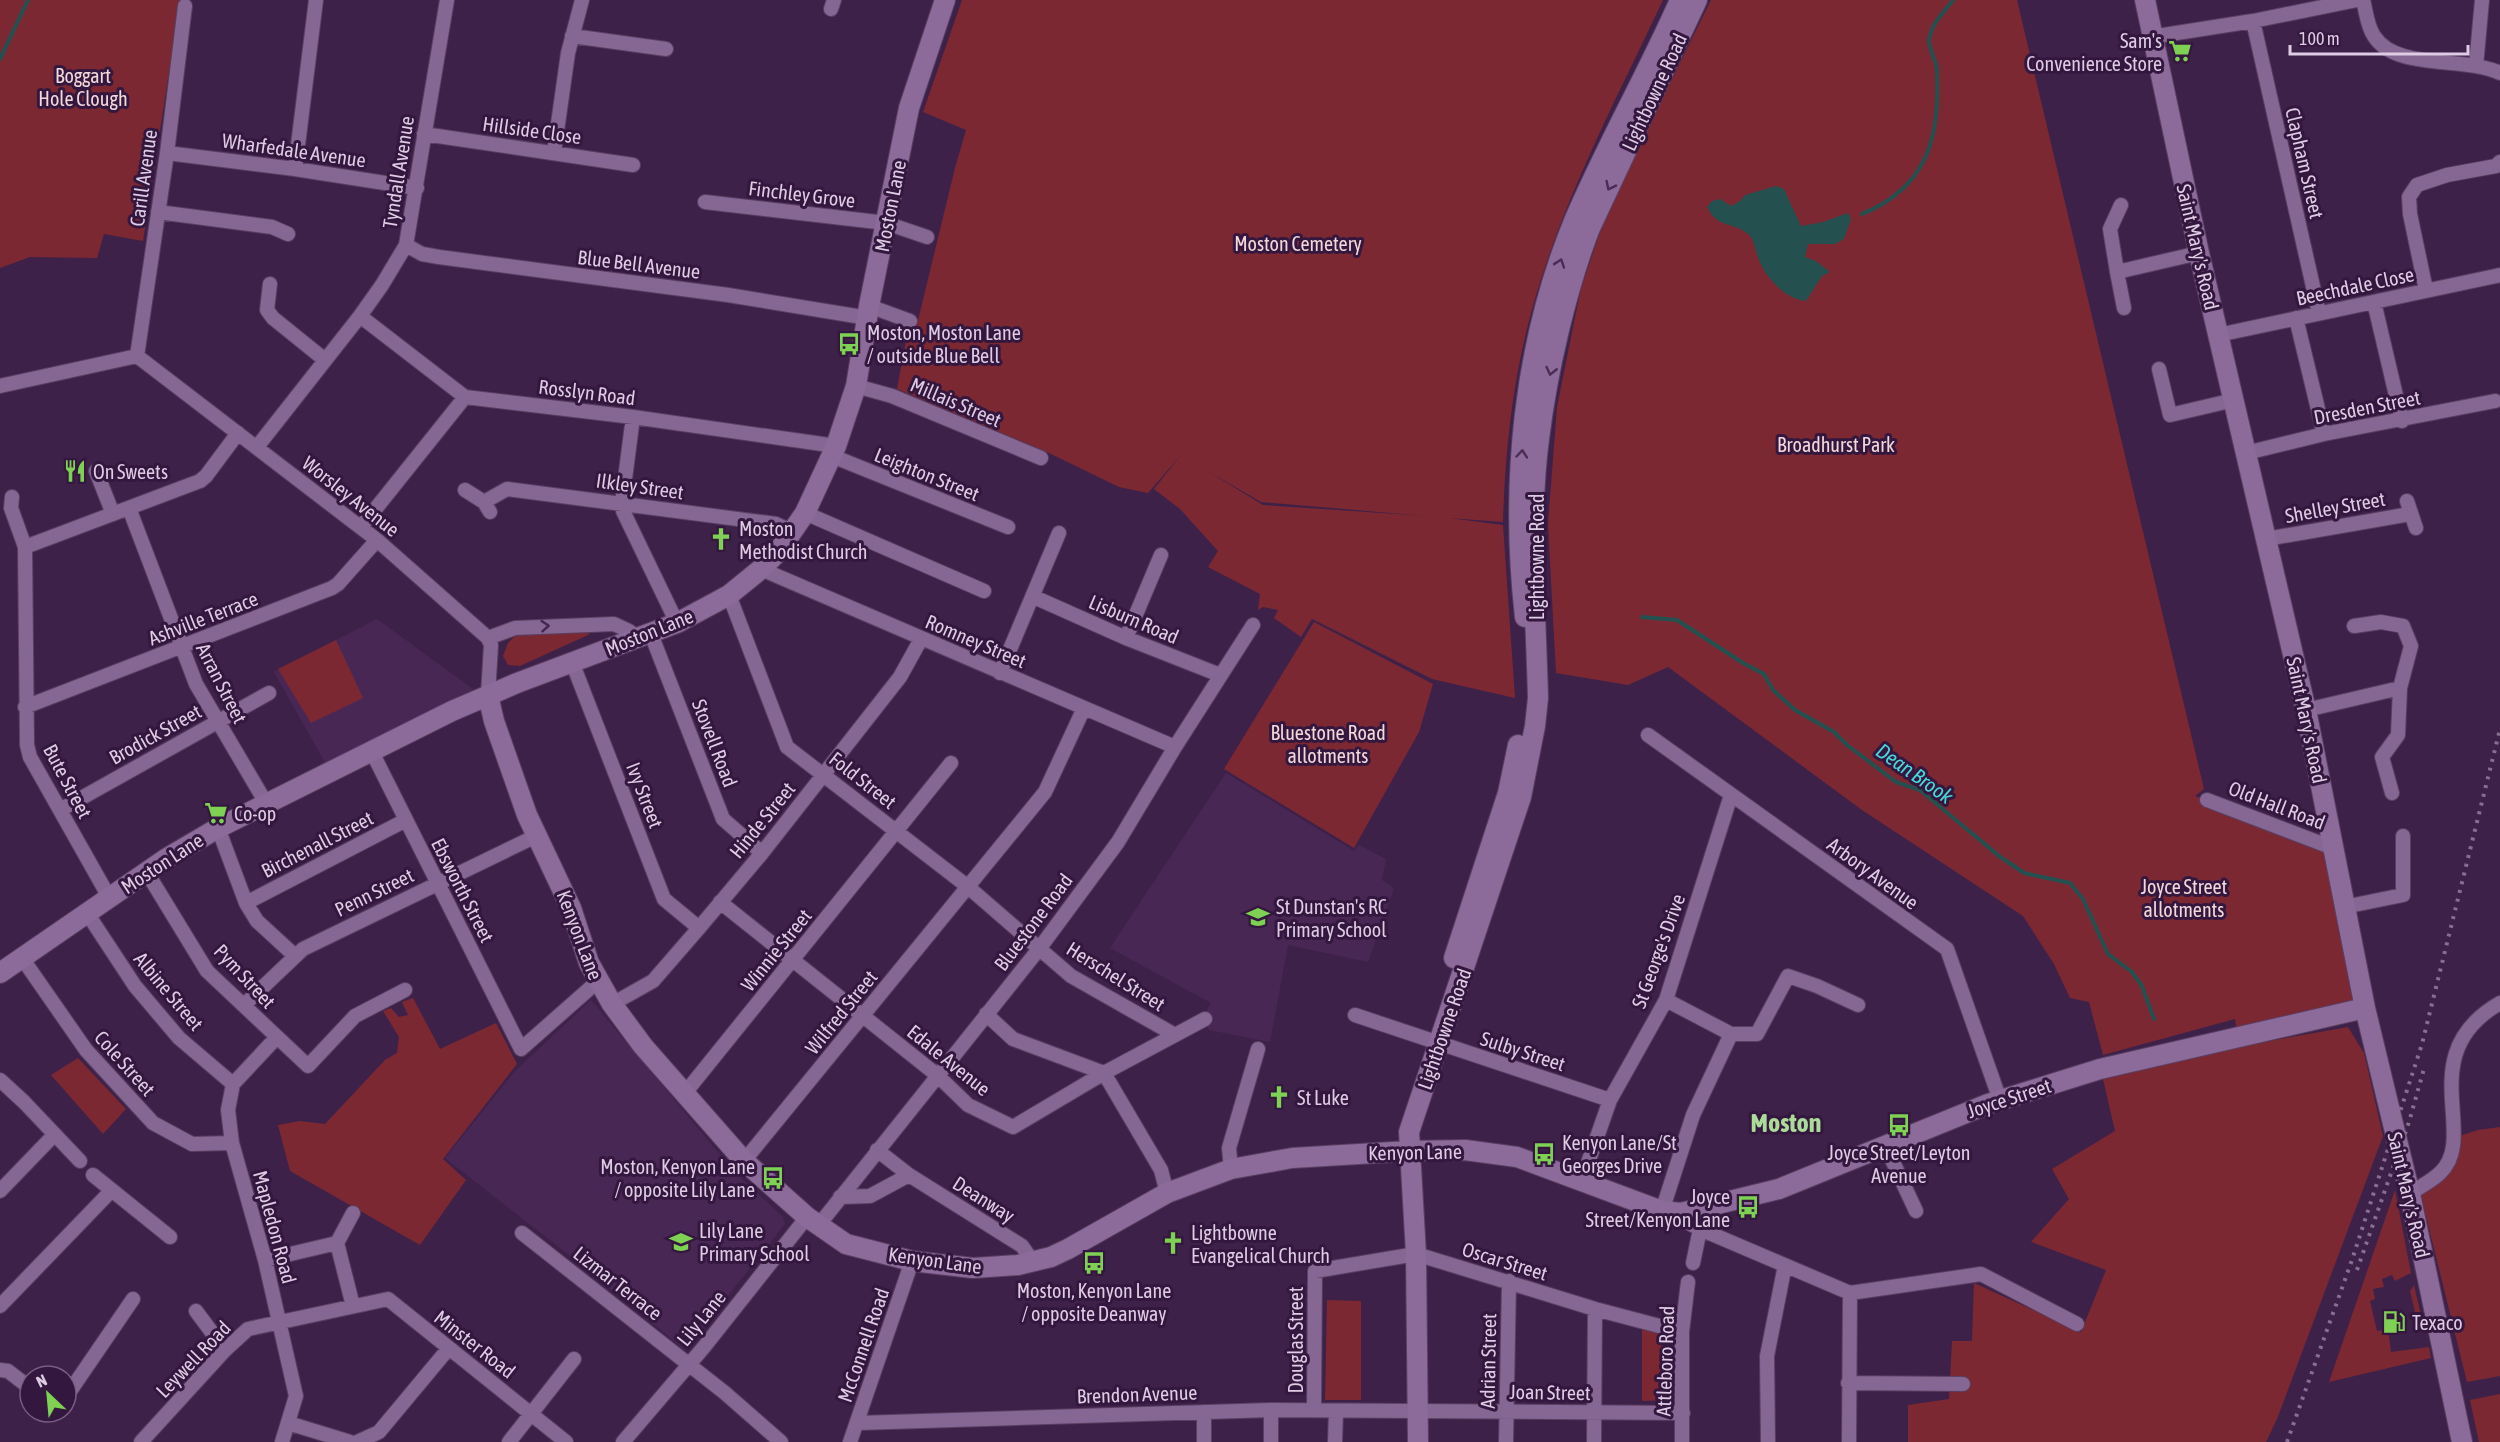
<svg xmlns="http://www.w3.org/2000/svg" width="2500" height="1442" viewBox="0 0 2500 1442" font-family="'Asap Condensed',sans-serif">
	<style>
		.built { fill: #492755 }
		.green { fill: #7c2833; fill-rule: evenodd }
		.water { fill: #255050 }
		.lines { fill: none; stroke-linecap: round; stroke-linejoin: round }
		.stream { stroke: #255050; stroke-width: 4 }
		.street-casing { stroke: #593f61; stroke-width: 16 }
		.secondary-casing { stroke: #593f61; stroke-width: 22 }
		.street { stroke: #866693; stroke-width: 14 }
		.secondary { stroke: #8c6a9a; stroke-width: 20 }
		.rail { stroke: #876f91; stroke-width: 4; stroke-dasharray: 3 6; stroke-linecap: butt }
		.oneway { stroke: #4a2c55 }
		.oneway2 { stroke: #44274f }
		.labels { text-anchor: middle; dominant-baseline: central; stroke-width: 6; stroke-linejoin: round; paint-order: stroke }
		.poi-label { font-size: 20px; fill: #decce5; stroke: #34173e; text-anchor: start }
		.park-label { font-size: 20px; fill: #f3d8d9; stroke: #34173e }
		.street-label { font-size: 20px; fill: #decce5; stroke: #34173e }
		.water-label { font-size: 21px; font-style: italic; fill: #48d8da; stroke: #34173e }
		.district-label { font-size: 26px; font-weight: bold; fill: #acda99; stroke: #34173e }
	</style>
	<rect width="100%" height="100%" fill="#3e2149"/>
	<path class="built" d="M377,619L481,695L327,766L274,672Z
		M1226,773L1354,851L1359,845L1386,859L1382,880L1394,888L1368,962L1288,945L1270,1042L1209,1030L1203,1018L1211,1003L1110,948Z
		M591,1000L733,1170L783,1217L785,1224L685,1350L574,1259L445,1158L515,1071Z"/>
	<path class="green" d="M0,0H180L143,241L104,234L97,258L30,257L0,268Z
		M962,0H1663C1616,100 1563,199 1533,306C1513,376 1505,450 1503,522L1449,518L1503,525L1515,698L1432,679L1312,619L1301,637L1274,618L1278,610L1263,607L1258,610L1260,594L1208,567L1218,551L1180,509L1154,489L1181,455L1148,493L1119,487L1049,453L897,389L906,341H913L955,168L966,130L923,112ZM1206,470L1261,502L1426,516L1263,505Z
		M1711,0H2017L2204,789L2195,796L2333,848L2365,1008L2238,1037L2235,1019L2103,1055L2089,1002L2070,998L2054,964L2023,916L1862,810L1668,667L1628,685L1556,673L1548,524L1557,407L1581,288L1608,209Z
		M1314,622L1433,684L1419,732L1354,848L1224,769Z
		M591,631L588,635L520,666L508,665L503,656L508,643L515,636Z
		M336,640L363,698L311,723L278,669Z
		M413,998L440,1049L496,1023L517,1064L443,1159L466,1180L420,1245L290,1171L278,1125L300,1121L325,1124L385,1060L397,1053L399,1037L383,1011L391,1008L399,1017L408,1015L402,1002Z
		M2348,1027L2364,1053L2383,1136L2277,1419L2266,1442H1908V1405L1949,1399L1952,1341H1972L1974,1283L2081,1332L2106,1270L2031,1242L2069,1199L2052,1169L2115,1131L2103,1079L2242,1046Z
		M78,1058L126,1109L103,1134L51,1075Z
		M2500,1127V1376L2467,1382L2419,1188L2442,1172L2453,1138L2478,1130Z
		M2395,1190L2411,1273L2395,1281L2392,1275L2382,1279L2384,1287L2373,1289L2375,1299L2370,1301L2377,1331L2388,1329L2391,1352L2429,1347L2431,1358L2329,1382Z
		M2414,1285L2425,1333L2420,1332L2410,1291Z
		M1327,1300L1361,1301V1400H1325Z
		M1642,1326L1669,1334L1670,1400L1642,1401Z
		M2500,1394V1442H2479L2470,1400Z"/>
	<path class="water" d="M1776,186L1784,189L1801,226L1823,222L1848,213L1851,219L1844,239L1835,244H1808L1805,257L1816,261L1830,272L1822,276L1806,301C1785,299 1767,279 1759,260C1755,252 1755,240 1748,234C1732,221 1718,229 1707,207L1712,201L1720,199L1731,206L1740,201L1745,195Z"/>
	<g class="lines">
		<path class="stream" d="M0,59L28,0
			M1862,214C1928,187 1940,137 1937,71C1937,60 1928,49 1929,40C1931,24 1944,12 1953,0
			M1642,617L1677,620L1743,663L1764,674L1773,690L1795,710L1834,732L1847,745L1896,782L1920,790L1999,856L2024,873L2070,883L2083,899L2108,954L2132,972L2142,986L2154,1019"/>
		<g class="street-casing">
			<path id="street" d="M2363,0C2366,11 2367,26 2374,36C2396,71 2465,56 2500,73
				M831,9L834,0
				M2253,21L2319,313
				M572,36L666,49
				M2151,37L2253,21L2357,0
				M2476,66L2482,0
				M424,134L633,165
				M554,152L568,53L582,0
				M167,153L295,169L417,188
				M295,169L316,0
				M705,202L886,223L927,237
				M2121,205L2110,229L2117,272L2199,253
				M158,212L272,227L288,234
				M406,245L422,254L439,257L728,295L868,318
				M2117,272L2124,308
				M270,284L267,310L273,318L325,360
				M2426,290L2410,214L2409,197L2417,185L2447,175L2496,166L2500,162
				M2374,302L2402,421
				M869,306L910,321
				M360,316L465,397L633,417L836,446
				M2296,318L2324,434
				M2218,335L2500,275
				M137,356L377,540L488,638L491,645L488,695
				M137,356L167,153L185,6
				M2159,369L2170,415L2234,400
				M0,386L137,356
				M856,386L892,396L1041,458
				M633,417L623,494V511L677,623
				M257,447L360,316L382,285L406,245L447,0
				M2246,453L2324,434L2495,401
				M832,456L1008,527
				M96,471L113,514
				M465,490L484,502L490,512
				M12,497L11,508L25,547L27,745L30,757L109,897
				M2407,501L2416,528
				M484,502L507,489L776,524L793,532
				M129,508L196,684L266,803
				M805,513L984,591
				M361,527L465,397
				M2266,539L2410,514
				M25,547L200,481L206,476L238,433
				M761,569L1175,747
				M729,595L787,747L967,886L1071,976L1175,1035
				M1034,597L1126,638L1220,675
				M2354,626L2381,622L2403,626L2411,646L2400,688L2398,735L2382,757L2392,793
				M651,634L723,819L762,853
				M488,638L515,628L614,624L629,631L638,638
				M1126,638L1161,555
				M572,662L664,899L699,928
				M1000,673L1059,533
				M25,707L332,588L338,584L377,540
				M2306,710L2400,688
				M1648,735L1947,949L2000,1100
				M371,750L521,1049L597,982
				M2207,800L2333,848
				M60,810L269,693
				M218,828L246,903L257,921L294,955
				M146,871L207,971L308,1066L355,1016L405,990
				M720,902L937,1075L968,1105L1013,1127L1104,1073L1205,1019
				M246,903L406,820
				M2344,907L2403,895V836
				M87,913L135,986L179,1038L233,1084
				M22,958L86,1050L153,1123L192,1144L232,1143
				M1666,1000L1731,1034H1757L1788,976L1817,986L1858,1005
				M612,1004L653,981L699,928L762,853L900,677L921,639
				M244,1005L303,949L536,836
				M986,1014L1013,1039L1104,1073L1161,1170L1167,1193
				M1355,1015L1610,1100
				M277,1037L233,1084L228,1110L232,1143L265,1260L296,1396L282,1442
				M0,1080L24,1102L80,1161
				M685,1093L951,763
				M1886,1147L1916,1211
				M877,1150L909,1175L1022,1246L1033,1262
				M744,1161L1045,792L1084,708
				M1231,1169L1229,1148L1258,1049
				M93,1175L170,1237
				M1582,1180L1610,1100L1666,1000L1731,795
				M0,1191L54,1135
				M2410,1194C2419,1187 2432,1181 2440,1173C2480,1136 2411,1054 2500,1003
				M840,1197L870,1196L909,1175
				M1662,1211L1693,1115L1731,1034
				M353,1213L337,1243L353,1306
				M1681,1213L1685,1221L1700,1229L1850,1293L1981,1274L2077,1324
				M818,1226L1039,949L1118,842L1175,747L1253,625
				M522,1233L725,1393L781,1442
				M265,1260L337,1243
				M1693,1263L1700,1229
				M0,1306L112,1190
				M196,1311L225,1350
				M0,1370L8,1371L30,1388
				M1848,1383L1963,1384
				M66,1397L133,1299
				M1314,1409L1315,1271L1416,1254L1595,1309L1682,1332
				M1271,1410V1442
				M1204,1412V1442
				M288,1423L350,1442
				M858,1423L1271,1410L1683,1413
				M141,1442L225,1350L248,1329L388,1299L566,1442
				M357,1442L379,1432L449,1348
				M509,1442L574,1359
				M623,1442L704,1347L807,1217
				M850,1442L912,1261
				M1335,1442L1336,1411
				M1506,1442L1509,1281
				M1594,1442L1595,1309
				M1682,1442V1332L1688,1282
				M1768,1442L1767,1356L1785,1265
				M1849,1442L1850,1293"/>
		</g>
		<g class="secondary-casing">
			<path id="secondary" d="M2145,0L2199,253L2306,710L2365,1008L2410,1194L2462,1442
				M1525,617C1510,485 1523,345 1574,221C1606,146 1647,75 1680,0
				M488,695L494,721L527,815L571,908L589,963L612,1004L643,1046L744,1161L807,1217L846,1244L912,1261L973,1268L1018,1265L1051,1257L1068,1249L1167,1193L1231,1169L1292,1158L1409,1151L1465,1150L1517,1157L1662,1211L1681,1213L1779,1189L1988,1104L2100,1069L2365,1008
				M1454,958L1508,793L1518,745
				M0,973L167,858L218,828L452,711L517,683L677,623L729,595L761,569L778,552L805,513L836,446L856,386L869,306L909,108L945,0
				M1418,1442L1416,1254L1409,1132L1521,797L1535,726L1538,698C1536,616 1528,521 1539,439C1547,373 1566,290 1590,228L1697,0"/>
		</g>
		<use href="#street" class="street"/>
		<use href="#secondary" class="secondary"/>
		<path class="rail" d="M2357,1270L2409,1122L2425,1065
			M2287,1442L2352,1260L2422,1044L2500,729"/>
	</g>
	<defs><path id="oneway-chevron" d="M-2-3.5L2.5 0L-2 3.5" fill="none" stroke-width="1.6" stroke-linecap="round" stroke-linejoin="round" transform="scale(1.5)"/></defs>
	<g class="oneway">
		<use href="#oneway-chevron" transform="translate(1610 186) rotate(116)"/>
		<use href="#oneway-chevron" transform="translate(1560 263) rotate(-71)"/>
		<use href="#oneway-chevron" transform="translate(1551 371) rotate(103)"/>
		<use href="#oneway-chevron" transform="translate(1522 454) rotate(-85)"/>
	</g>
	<use class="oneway2" href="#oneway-chevron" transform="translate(545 626) rotate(-4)"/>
	<defs>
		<g id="supermarket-bare" transform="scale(1.8)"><path d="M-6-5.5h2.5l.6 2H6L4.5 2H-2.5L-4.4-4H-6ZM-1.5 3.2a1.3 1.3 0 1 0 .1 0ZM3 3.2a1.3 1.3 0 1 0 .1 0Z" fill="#7ed153" stroke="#34173e" stroke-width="2.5" paint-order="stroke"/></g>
		<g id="bus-bare" transform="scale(1.8)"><path d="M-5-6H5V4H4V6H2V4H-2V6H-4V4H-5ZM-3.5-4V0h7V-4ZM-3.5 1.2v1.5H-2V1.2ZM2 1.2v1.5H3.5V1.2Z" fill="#7ed153" stroke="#34173e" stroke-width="2.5" paint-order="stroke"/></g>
		<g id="restaurant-bare" transform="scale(1.8)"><path d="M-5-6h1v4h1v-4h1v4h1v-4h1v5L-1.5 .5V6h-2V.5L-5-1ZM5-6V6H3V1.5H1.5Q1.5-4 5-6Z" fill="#7ed153" stroke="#34173e" stroke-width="2.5" paint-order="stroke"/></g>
		<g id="church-bare" transform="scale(1.8)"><path d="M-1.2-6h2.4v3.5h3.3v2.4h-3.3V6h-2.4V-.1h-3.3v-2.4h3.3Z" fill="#7ed153" stroke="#34173e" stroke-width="2.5" paint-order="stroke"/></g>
		<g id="school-bare" transform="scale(1.8)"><path d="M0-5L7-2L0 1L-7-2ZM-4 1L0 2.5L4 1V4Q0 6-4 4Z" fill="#7ed153" stroke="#34173e" stroke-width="2.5" paint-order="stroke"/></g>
		<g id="fuel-bare" transform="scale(1.8)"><path d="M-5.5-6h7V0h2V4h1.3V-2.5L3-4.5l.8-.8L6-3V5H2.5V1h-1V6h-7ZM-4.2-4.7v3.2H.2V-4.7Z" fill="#7ed153" stroke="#34173e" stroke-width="2.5" paint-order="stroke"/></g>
	</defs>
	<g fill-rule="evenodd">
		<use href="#supermarket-bare" x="2180" y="51"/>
		<use href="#bus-bare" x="849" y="344"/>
		<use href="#restaurant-bare" x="75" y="471"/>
		<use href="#church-bare" x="721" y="539"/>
		<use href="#supermarket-bare" x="216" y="813"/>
		<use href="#school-bare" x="1258" y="917"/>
		<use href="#church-bare" x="1279" y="1097"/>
		<use href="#bus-bare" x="1899" y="1125"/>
		<use href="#bus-bare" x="1544" y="1154"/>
		<use href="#bus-bare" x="773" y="1178"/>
		<use href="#bus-bare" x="1748" y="1207"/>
		<use href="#school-bare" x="681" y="1242"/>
		<use href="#church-bare" x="1173" y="1243"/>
		<use href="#bus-bare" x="1094" y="1263"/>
		<use href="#fuel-bare" x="2394" y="1322"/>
	</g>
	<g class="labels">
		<g class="poi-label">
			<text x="2162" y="40" text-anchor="end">Sam's<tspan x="2162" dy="23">Convenience Store</tspan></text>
			<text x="867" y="332">Moston, Moston Lane<tspan x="867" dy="23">/ outside Blue Bell</tspan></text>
			<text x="93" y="471">On Sweets</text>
			<text x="739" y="528">Moston<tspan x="739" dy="23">Methodist Church</tspan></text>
			<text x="234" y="813">Co-op</text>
			<text x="1276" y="906">St Dunstan's RC<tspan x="1276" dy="23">Primary School</tspan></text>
			<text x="1297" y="1097">St Luke</text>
			<text x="1562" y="1142">Kenyon Lane/St<tspan x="1562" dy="23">Georges Drive</tspan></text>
			<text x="1899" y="1152" text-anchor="middle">Joyce Street/Leyton<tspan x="1899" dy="23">Avenue</tspan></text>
			<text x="755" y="1166" text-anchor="end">Moston, Kenyon Lane<tspan x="755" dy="23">/ opposite Lily Lane</tspan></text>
			<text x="1730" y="1196" text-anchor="end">Joyce<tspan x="1730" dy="23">Street/Kenyon Lane</tspan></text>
			<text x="699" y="1230">Lily Lane<tspan x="699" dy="23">Primary School</tspan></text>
			<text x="1191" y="1232">Lightbowne<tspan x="1191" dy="23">Evangelical Church</tspan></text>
			<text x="1094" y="1290" text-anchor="middle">Moston, Kenyon Lane<tspan x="1094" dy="23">/ opposite Deanway</tspan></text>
			<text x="2412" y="1322">Texaco</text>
		</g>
		<g class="park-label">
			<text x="83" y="75">Boggart<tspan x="83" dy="23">Hole Clough</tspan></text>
			<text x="1298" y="243">Moston Cemetery</text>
			<text x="1836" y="444">Broadhurst Park</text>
			<text x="1328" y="732">Bluestone Road<tspan x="1328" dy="23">allotments</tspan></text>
			<text x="2184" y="886">Joyce Street<tspan x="2184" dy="23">allotments</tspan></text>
		</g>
		<g class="street-label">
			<text transform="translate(1654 92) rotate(-65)">Lightbowne Road</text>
			<text transform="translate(532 130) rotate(8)">Hillside Close</text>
			<text transform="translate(294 150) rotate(8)">Wharfedale Avenue</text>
			<text transform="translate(2305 163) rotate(77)">Clapham Street</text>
			<text transform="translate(398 172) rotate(-81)">Tyndall Avenue</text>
			<text transform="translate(143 178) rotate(-82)">Carill Avenue</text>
			<text transform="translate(802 194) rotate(7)">Finchley Grove</text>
			<text transform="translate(890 206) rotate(-79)">Moston Lane</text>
			<text transform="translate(2198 247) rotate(77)">Saint Mary's Road</text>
			<text transform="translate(639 264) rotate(7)">Blue Bell Avenue</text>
			<text transform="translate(2355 286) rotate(-12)">Beechdale Close</text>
			<text transform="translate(587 392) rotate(7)">Rosslyn Road</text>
			<text transform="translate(956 402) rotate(23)">Millais Street</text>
			<text transform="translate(2367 407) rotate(-11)">Dresden Street</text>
			<text transform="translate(927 474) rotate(22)">Leighton Street</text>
			<text transform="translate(640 486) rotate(8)">Ilkley Street</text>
			<text transform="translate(351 496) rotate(38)">Worsley Avenue</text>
			<text transform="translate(2335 507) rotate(-10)">Shelley Street</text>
			<text transform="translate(1536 557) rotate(-90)">Lightbowne Road</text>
			<text transform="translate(203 618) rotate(-21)">Ashville Terrace</text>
			<text transform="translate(1134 619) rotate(23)">Lisburn Road</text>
			<text transform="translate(649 632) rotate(-22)">Moston Lane</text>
			<text transform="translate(976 641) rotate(23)">Romney Street</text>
			<text transform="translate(222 683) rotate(63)">Arran Street</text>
			<text transform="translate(2307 720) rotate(78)">Saint Mary's Road</text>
			<text transform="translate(155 734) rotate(-29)">Brodick Street</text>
			<text transform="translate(715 743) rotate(69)">Stovell Road</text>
			<text transform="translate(863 780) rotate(38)">Fold Street</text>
			<text transform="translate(68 781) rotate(62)">Bute Street</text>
			<text transform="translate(645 795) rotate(69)">Ivy Street</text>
			<text transform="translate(2277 805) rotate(21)">Old Hall Road</text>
			<text transform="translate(762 820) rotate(-51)">Hinde Street</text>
			<text transform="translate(317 844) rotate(-27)">Birchenall Street</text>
			<text transform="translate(162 863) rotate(-33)">Moston Lane</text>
			<text transform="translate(1873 873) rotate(36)">Arbory Avenue</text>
			<text transform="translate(463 890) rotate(63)">Ebsworth Street</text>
			<text transform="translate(374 892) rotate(-26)">Penn Street</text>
			<text transform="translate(1033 922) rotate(-53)">Bluestone Road</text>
			<text transform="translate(580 935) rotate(69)">Kenyon Lane</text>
			<text transform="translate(776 950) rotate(-51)">Winnie Street</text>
			<text transform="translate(1658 951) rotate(-70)">St George's Drive</text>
			<text transform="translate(245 976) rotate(47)">Pym Street</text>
			<text transform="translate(1116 976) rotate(32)">Herschel Street</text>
			<text transform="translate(169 991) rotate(50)">Albine Street</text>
			<text transform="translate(841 1012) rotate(-51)">Wilfred Street</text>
			<text transform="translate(1444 1029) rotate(-71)">Lightbowne Road</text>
			<text transform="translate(1523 1051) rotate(18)">Sulby Street</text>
			<text transform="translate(949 1060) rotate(39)">Edale Avenue</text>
			<text transform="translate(125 1063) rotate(48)">Cole Street</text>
			<text transform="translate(2009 1098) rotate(-18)">Joyce Street</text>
			<text transform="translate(1415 1152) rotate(-1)">Kenyon Lane</text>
			<text transform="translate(2409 1195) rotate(77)">Saint Mary's Road</text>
			<text transform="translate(984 1199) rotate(32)">Deanway</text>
			<text transform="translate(275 1227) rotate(75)">Mapledon Road</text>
			<text transform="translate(935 1260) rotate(8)">Kenyon Lane</text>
			<text transform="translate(1505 1261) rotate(17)">Oscar Street</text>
			<text transform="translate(618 1283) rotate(38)">Lizmar Terrace</text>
			<text transform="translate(701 1318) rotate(-51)">Lily Lane</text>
			<text transform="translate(1295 1340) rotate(-90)">Douglas Street</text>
			<text transform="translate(475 1344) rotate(38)">Minster Road</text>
			<text transform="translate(863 1345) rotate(-71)">McConnell Road</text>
			<text transform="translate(193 1359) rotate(-46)">Leywell Road</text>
			<text transform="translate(1488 1361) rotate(-89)">Adrian Street</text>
			<text transform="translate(1665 1361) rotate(-88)">Attleboro Road</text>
			<text transform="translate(1550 1392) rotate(1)">Joan Street</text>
			<text transform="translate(1137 1394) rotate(-2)">Brendon Avenue</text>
		</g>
		<g class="water-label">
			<text transform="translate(1915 773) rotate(35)">Dean Brook</text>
		</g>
		<g class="district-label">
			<text x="1786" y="1123">Moston</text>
		</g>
	</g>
	<g transform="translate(48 1394) rotate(334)"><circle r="28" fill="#34173e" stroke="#785f81" stroke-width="1.5"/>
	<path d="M0-4.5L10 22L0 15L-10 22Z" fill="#7ed153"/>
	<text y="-9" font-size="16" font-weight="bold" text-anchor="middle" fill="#decce5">N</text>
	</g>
	<path d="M2290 45v9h178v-9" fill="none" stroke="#decce5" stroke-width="3"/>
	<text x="2299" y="45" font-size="18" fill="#decce5" stroke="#34173e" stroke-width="4.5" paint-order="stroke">100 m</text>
</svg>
